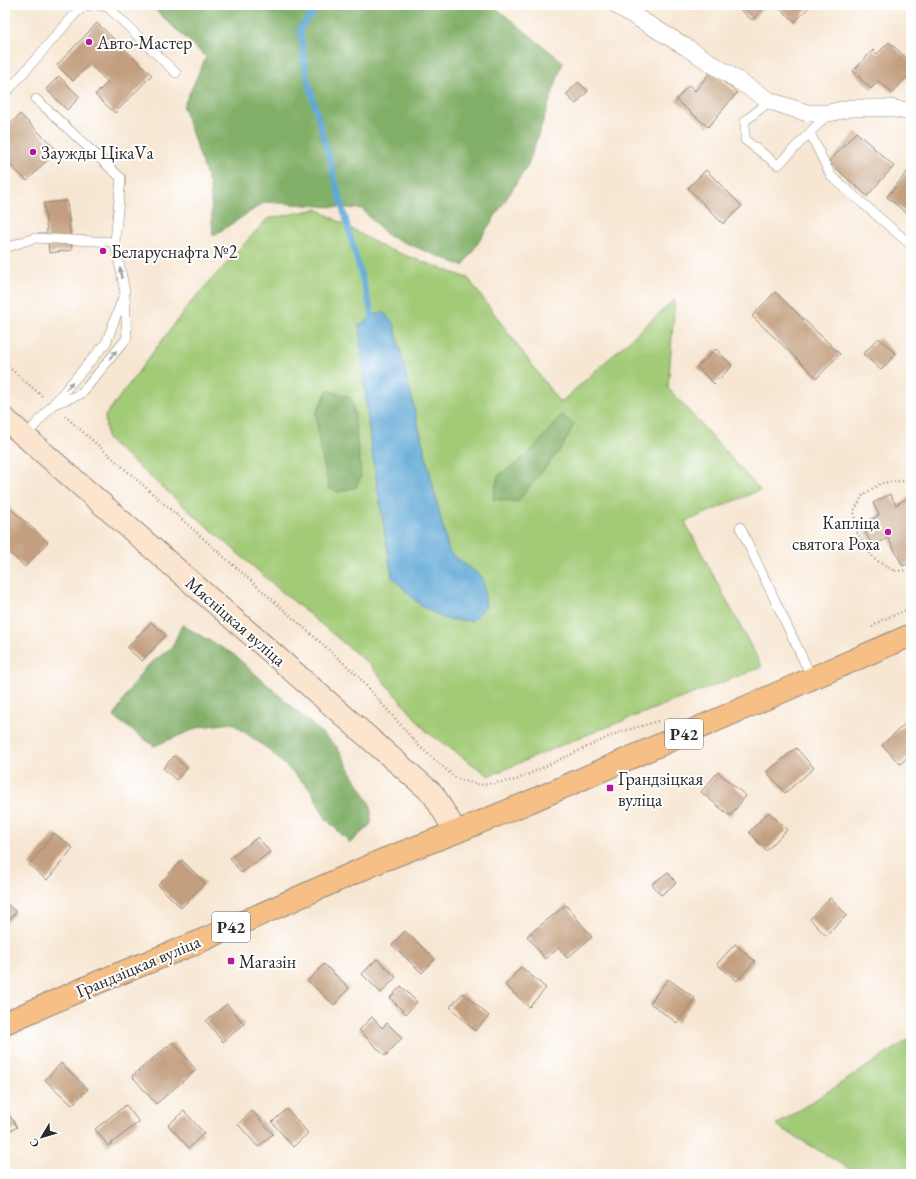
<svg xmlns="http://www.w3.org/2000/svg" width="916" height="1179" viewBox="0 0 916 1179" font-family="'EB Garamond',serif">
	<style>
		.green { fill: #a2cb77; stroke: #667b51 }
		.forest { fill: #81af68; stroke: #566d4a }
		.water { fill: #5ea7d5; stroke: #446980 }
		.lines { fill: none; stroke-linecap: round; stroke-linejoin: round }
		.stream { stroke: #5ea7d5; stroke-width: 6 }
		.building { fill: #c39f7f }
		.service-casing { stroke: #91887e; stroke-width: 10 }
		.minor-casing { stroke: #91887e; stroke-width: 18 }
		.secondary-casing { stroke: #91887e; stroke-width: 24 }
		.primary-casing { stroke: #91887e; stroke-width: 24 }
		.path { stroke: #91887e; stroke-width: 2.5; stroke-dasharray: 1 3; stroke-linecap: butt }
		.service { stroke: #fff; stroke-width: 9 }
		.minor { stroke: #fff; stroke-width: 17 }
		.secondary { stroke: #fbe5cf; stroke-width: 22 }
		.primary { stroke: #f5bf86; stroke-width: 22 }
		.oneway { fill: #a0a0a0 }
		.poi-dot { fill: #b5179e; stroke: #fff; stroke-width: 1.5 }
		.labels { text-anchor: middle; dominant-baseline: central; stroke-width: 4; stroke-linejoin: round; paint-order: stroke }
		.shield { fill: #fff; stroke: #6b6b6b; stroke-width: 1 }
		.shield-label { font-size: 17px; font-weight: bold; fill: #2b2b2b }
		.poi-label { font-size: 18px; fill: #2b2b2b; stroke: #fff; text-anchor: start }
		.street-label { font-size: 18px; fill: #2b2b2b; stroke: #fff }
	</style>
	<rect width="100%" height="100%" fill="#fff"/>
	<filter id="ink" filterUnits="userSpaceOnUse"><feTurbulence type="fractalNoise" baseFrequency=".025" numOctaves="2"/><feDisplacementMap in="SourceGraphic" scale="8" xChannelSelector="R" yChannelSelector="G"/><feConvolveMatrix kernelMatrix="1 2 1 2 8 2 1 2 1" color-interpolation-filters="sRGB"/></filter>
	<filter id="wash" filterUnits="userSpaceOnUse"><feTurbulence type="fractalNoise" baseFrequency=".012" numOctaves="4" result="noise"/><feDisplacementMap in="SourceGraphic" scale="16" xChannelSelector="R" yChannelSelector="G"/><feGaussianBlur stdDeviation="0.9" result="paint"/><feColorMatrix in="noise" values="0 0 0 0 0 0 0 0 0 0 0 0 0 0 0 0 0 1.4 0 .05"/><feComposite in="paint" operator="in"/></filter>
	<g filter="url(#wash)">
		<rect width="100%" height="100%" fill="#f7e6d2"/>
		<path class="green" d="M317,209L385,248L468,278L560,403L675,299L668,388L760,490L685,522L762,667L576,739L489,776L427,732L370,665L280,590L107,439L105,416L191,302L267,219Z
			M911,1038V1174H858L776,1125Z"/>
		<path class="forest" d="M150,5H492L563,62L528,165L463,266L388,236L362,209L265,202L213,236L210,185L183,107L206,57Z
			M328,390L349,397L353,403L361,477L356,487L338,492L329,488L320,447L316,413Z
			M561,415L574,424L563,446L517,502L493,499L498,476L529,454Z
			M182,625L233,654L337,747L371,806V824L350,843L326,819L310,789L268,749L232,723L200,727L154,746L114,717L128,692L145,668L172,647Z"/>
		<path class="water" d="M383,311L394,324L449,552L483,578L486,607L472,621L444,619L420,605L392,577L370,441L359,325Z"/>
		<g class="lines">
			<path class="stream" d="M320,5L300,28L306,73L351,239L373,317"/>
		</g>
		<g id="blocks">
			<path class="building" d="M735,5H766L752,20Z
				M776,5H811L795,22Z
				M97,23L152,75L115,113L95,95L108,82L89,64L73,81L57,65Z
				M889,42L911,62V73L892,93L879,81L871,89L853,71L873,50L877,54Z
				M711,71L737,93L708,127L676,100L689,85L695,91Z
				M59,76L80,97L67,110L46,89Z
				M578,82L588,91L576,104L566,95Z
				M20,114L57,150L27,181L5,160V130Z
				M856,132L894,166L867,196L829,162Z
				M911,167V217L887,197Z
				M706,170L742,206L723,224L688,188Z
				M67,201L72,250L49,253L44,203Z
				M775,292L840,354L817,378L752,316Z
				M879,338L896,354L881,370L863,354Z
				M716,349L732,366L714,384L697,367Z
				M890,494L896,505L911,496V562L903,566L888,538L873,546L861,525L879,515L873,503Z
				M5,504L48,542L25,567L5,549Z
				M151,622L166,635L142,661L127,648Z
				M908,721L911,724V754L900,764L882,745Z
				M796,748L814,768L785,793L767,772Z
				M174,756L187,768L176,780L163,768Z
				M718,772L746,796L730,816L701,792Z
				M769,812L787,830L766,851L749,832Z
				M54,833L73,848L47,880L29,865Z
				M258,837L270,852L241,873L230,858Z
				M182,860L205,883L181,908L158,885Z
				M668,872L676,883L661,895L652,884Z
				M830,898L847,915L826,936L810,919Z
				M5,902L16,912L5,925Z
				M566,905L592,937L567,958L559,948L545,959L527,936Z
				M405,931L435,959L422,973L392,945Z
				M735,944L755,961L737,981L717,964Z
				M377,959L396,977L381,993L362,974Z
				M324,964L349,988L334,1005L308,981Z
				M521,967L546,988L529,1007L505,985Z
				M668,979L695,998L677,1023L650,1003Z
				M401,986L417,1002L406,1014L390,998Z
				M463,993L489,1016L475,1031L450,1007Z
				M227,1004L244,1024L223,1042L206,1021Z
				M372,1017L382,1028L387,1023L402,1038L385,1056L359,1030Z
				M173,1042L196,1070L156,1104L132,1076Z
				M61,1063L88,1089L72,1105L45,1080Z
				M126,1105L139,1122L108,1146L95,1129Z
				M5,1108L17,1127L5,1134Z
				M287,1109L308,1133L293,1147L272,1122Z
				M184,1111L204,1133L189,1148L168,1125Z
				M252,1111L273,1134L258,1147L238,1124Z"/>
		</g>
	</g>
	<g filter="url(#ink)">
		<use href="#blocks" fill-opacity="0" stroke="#91887e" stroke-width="1"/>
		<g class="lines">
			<g class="service-casing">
				<path id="service" d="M99,5L109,8L176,73
					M5,94L75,14L83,7L90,5
					M36,99L121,178L115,242
					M770,101L745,121V140L778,165L829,113
					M810,133L831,176L911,245
					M5,248L34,238L115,242L125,292L106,343L25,437
					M54,404L81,394L127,338L125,296
					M740,527L812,678"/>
			</g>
			<g class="minor-casing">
				<path id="minor" d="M616,5L686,47L770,101L807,113H829L851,108H891L911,112"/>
			</g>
			<g class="secondary-casing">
				<path id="secondary" d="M5,419L433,794L456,832"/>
			</g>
			<g class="primary-casing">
				<path id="primary" d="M5,1023L101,981L196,943L383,860L456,832L527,803L911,635"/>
			</g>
			<path class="path" d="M5,364L42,396
				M65,416L355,673L420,747L457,779L480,785L516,780L617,733L658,721
				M911,482L900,481L881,483L863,495L854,511L856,531L874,559L894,571L911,570
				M872,627L882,620L911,608"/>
			<use href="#service" class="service"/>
			<use href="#minor" class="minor"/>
			<use href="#secondary" class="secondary"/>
			<use href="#primary" class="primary"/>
		</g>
		<defs><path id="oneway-solid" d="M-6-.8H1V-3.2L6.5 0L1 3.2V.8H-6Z"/></defs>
		<g class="oneway">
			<use href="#oneway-solid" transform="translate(121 273) rotate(-101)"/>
			<use href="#oneway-solid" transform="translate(113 355) rotate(-50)"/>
			<use href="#oneway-solid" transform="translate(69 386) rotate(-49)"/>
		</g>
	</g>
	<g class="poi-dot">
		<circle cx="89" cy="42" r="4"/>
		<circle cx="33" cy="152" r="4"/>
		<circle cx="103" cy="251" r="4"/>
		<circle cx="888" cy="532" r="4"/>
		<rect x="606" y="784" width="8" height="8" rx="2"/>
		<rect x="227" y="957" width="8" height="8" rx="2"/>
	</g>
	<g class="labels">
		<g class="shield">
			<rect x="665" y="719" width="38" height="30" rx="3"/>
			<rect x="212" y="912" width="38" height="30" rx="3"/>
		</g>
		<g class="shield-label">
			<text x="684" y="734">Р42</text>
			<text x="231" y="927">Р42</text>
		</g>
		<g class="poi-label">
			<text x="97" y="42">Авто-Мастер</text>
			<text x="41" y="152">Заужды ЦікаVа</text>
			<text x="111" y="251">Беларуснафта №2</text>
			<text x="880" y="522" text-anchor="end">Капліца<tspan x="880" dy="21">святога Роха</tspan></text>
			<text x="618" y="778">Грандзіцкая<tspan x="618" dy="21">вуліца</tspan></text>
			<text x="239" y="961">Магазін</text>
		</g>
		<g class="street-label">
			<text transform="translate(236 621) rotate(41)">Мясніцкая вуліца</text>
			<text transform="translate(138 966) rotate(-23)">Грандзіцкая вуліца</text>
		</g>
	</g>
	<rect width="916" height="1179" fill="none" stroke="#fff" stroke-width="20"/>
	<g transform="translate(42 1137) rotate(232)" stroke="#ffffff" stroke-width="3" paint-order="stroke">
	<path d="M0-3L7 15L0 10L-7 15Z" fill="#2b2b2b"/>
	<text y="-6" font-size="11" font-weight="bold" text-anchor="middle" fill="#2b2b2b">С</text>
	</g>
</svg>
